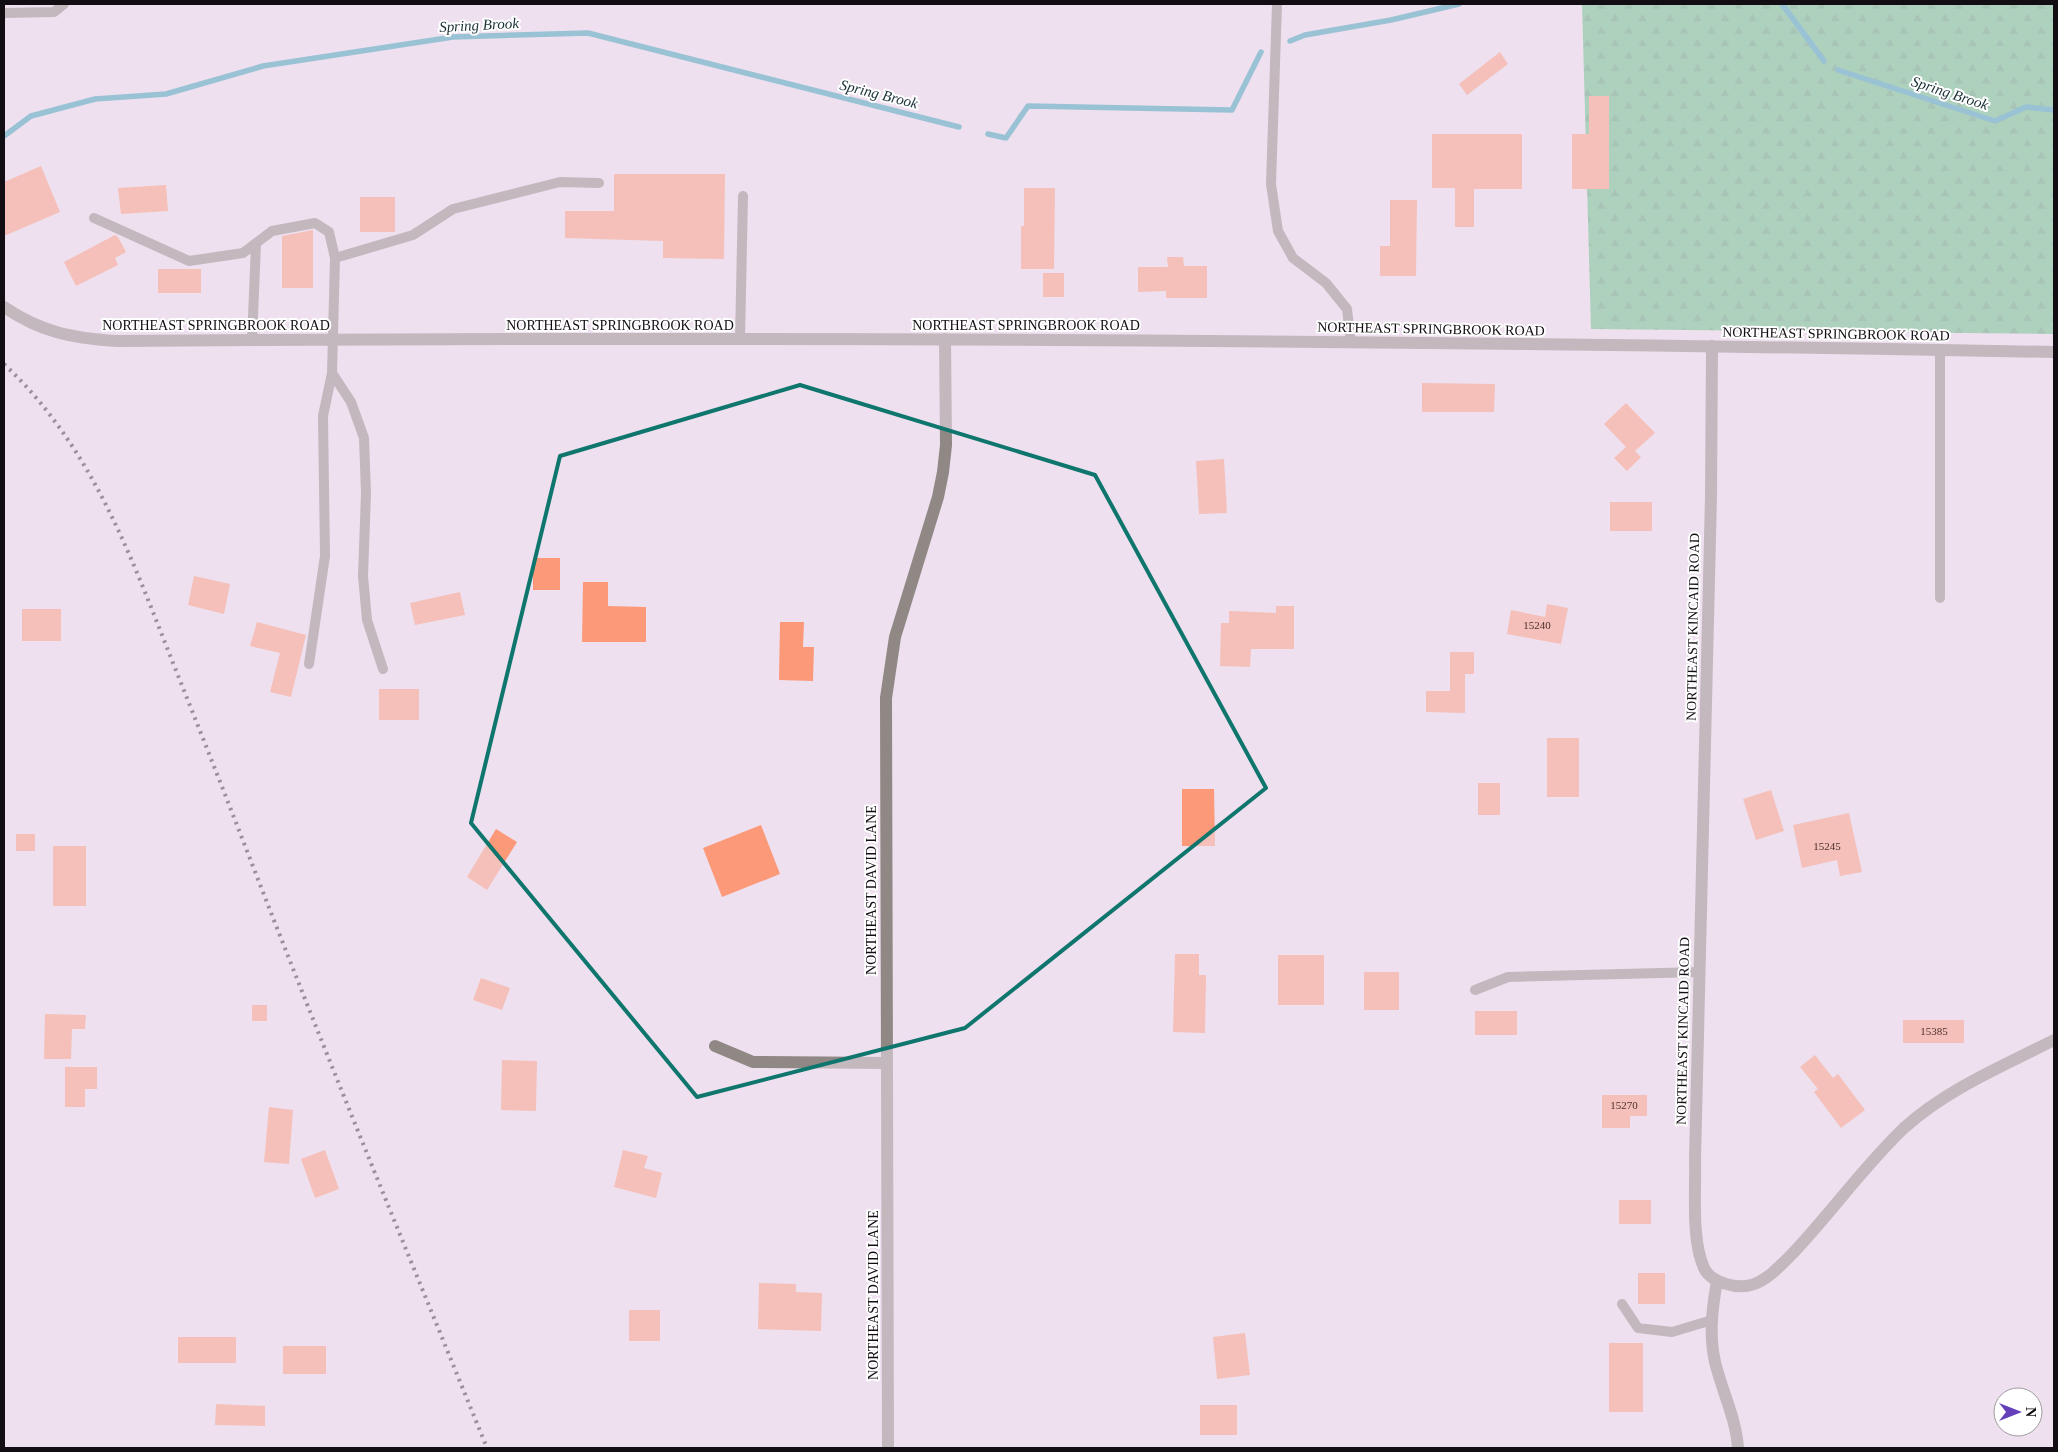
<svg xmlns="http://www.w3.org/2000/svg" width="2058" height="1452" viewBox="0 0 2058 1452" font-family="'Times New Roman',serif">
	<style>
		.forest { fill: url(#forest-firs) }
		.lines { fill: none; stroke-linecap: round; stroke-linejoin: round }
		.stream { stroke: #329eb6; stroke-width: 5.5 }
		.building { fill: #fb9978 }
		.service { stroke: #908885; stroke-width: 10 }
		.minor { stroke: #908885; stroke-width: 12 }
		.tertiary { stroke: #908885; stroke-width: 12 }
		.rail { stroke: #342e34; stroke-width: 4; stroke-dasharray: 2.5 5; stroke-linecap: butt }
		.marked { fill: none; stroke: #0f766e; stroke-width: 4; stroke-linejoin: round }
		.labels { text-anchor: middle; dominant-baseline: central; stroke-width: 4; stroke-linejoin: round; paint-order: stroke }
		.number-label { font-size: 11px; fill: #4c302c }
		.street-label { font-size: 14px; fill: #120d12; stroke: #fff }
		.water-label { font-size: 15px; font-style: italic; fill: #193036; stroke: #fff }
	</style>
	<defs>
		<pattern id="forest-firs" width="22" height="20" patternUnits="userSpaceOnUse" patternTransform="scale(1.25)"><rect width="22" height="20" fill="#5fbf84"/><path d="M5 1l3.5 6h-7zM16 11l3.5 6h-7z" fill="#52a371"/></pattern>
	</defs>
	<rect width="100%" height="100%" fill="#eee0ef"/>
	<path class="forest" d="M1582,4H2054V334L1591,329Z"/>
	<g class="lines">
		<path class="stream" d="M1782,4L1824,61
			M1290,41L1305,35L1391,20L1459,4
			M1838,70L1995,121L2026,107L2054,110
			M988,134L1006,138L1028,106L1232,110L1261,52
			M4,136L31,116L95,99L166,94L263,66L453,37L588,33L959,127"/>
	</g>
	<path class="building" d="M1500,52L1508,64L1467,95L1459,84Z
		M1589,96H1609V189H1572V134H1589Z
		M1432,134H1522V189H1474V227H1455V188H1432Z
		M41,166L60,212L4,236V182Z
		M614,174H725L724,259L663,258V241L565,238V211H614Z
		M166,185L168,211L121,214L118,188Z
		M1024,188H1055L1054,269H1021V226H1024Z
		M360,197H395V232H360Z
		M1390,200H1417L1416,276H1380V246H1390Z
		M313,230V288H282V236Z
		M115,235L118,237L126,252L115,258L118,265L76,286L64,262Z
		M1167,257H1183L1184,266H1207V298H1166V291L1138,292V267H1168Z
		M158,269H201V293H158Z
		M1043,273H1064V297H1043Z
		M1422,383L1495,384L1494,412H1422Z
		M1626,403L1655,433L1635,451L1641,457L1627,471L1614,458L1626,447L1604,424Z
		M1224,459L1227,513L1199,514L1196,461Z
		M1610,502H1652V531H1610Z
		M533,558H560V590H533Z
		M194,576L230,584L224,614L188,605Z
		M583,582H608V606L646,607V642H582Z
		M460,592L465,615L415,625L410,603Z
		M1547,604L1568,608L1561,644L1507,634L1511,610L1545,617Z
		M1276,606H1294V649H1251L1250,667L1220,666L1221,623H1229V611L1276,613Z
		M22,609H61V641H22Z
		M257,622L306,635L291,697L270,692L280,653L250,646Z
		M780,622H804L803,647H814L813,681L779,680Z
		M1450,652H1474V674H1465V713L1426,712V691H1450Z
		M379,689H419V720H379Z
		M1547,738H1579V797H1547Z
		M1478,783H1500V815H1478Z
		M1182,789H1214L1215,846H1182Z
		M1771,790L1784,831L1756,840L1743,799Z
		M1849,813L1862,872L1840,876L1837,860L1802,868L1793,825Z
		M761,825L780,874L722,897L703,848Z
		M496,829L517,842L487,890L467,877Z
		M16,834H35V851H16Z
		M53,846H86V906H53Z
		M1175,954H1199V975H1206L1205,1033L1173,1032Z
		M1278,955H1324V1005H1278Z
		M1364,972H1399V1010H1364Z
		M481,978L510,988L502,1010L473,1000Z
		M252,1005H267V1021H252Z
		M1475,1011H1517V1035H1475Z
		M45,1014L86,1015L85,1029H72L71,1059H44Z
		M1903,1020H1964V1043H1903Z
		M1815,1055L1833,1078L1838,1074L1865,1110L1841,1128L1814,1092L1818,1089L1800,1067Z
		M502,1060L537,1061L536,1111L501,1110Z
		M65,1067H97V1089H85V1107H65Z
		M1602,1095H1647V1116H1630V1128H1602Z
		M269,1107L293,1110L289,1164L264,1162Z
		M325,1150L339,1189L315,1198L301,1159Z
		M623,1150L648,1156L644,1168L662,1173L656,1198L614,1187Z
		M1619,1200H1651V1224H1619Z
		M1638,1273H1665V1304H1638Z
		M759,1283L796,1284V1292L822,1293L821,1331L758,1329Z
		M629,1310H660V1341H629Z
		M1245,1333L1250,1375L1217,1379L1213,1337Z
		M178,1337H236V1363H178Z
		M1609,1343H1643V1412H1609Z
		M283,1346H326V1374H283Z
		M216,1404L265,1406V1426L215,1425Z
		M1200,1405H1237V1435H1200Z"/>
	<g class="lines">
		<path class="service" d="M1277,4L1271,184L1278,231L1293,258L1326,283L1347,309L1351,343
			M4,13L54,12L64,4
			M94,218L189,261L243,253L272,231L315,223L329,232L335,258L332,373L323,416L325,556L309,664
			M335,258L413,235L453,209L560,182L599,183
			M740,339L743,196
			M252,341L256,244
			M1940,350V598
			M332,373L351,402L364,438L366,493L363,576L367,620L383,669
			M1475,990L1508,977L1700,972
			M1622,1304L1638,1328L1672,1332L1712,1320"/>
		<path class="minor" d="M1712,346L1711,496L1695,1159C1696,1191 1691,1239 1704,1268C1711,1283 1737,1289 1751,1285C1767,1281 1782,1264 1793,1253C1831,1213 1864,1166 1904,1128C1947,1089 2003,1066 2054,1040
			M715,1046L753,1062L887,1063
			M1717,1281C1712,1309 1709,1335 1715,1362C1722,1391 1736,1418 1738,1448
			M888,1448L886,698L895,637L938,497L943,472L946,445L945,339"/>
		<path class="tertiary" d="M4,307C41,332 71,338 116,341C762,336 1408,340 2054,352"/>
		<path class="rail" d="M4,364C92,447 130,554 173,663C203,738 232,812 261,887C334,1075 411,1261 487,1448"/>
	</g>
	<path d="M0 0H2058V1452H0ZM800,385L1095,475L1266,788L965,1028L697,1097L471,823L560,456Z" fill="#eee0ef" fill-opacity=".55" fill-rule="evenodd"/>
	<path class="marked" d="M800,385L1095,475L1266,788L965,1028L697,1097L471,823L560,456Z"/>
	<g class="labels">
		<g class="number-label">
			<text x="1537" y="625">15240</text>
			<text x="1827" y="846">15245</text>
			<text x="1934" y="1031">15385</text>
			<text x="1624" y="1105">15270</text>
		</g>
		<g class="street-label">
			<text x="216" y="325">NORTHEAST SPRINGBROOK ROAD</text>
			<text x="620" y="325">NORTHEAST SPRINGBROOK ROAD</text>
			<text x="1026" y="325">NORTHEAST SPRINGBROOK ROAD</text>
			<text transform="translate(1431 329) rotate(1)">NORTHEAST SPRINGBROOK ROAD</text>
			<text transform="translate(1836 334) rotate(1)">NORTHEAST SPRINGBROOK ROAD</text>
			<text transform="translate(1693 627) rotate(-89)">NORTHEAST KINCAID ROAD</text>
			<text transform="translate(871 890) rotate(-90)">NORTHEAST DAVID LANE</text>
			<text transform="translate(1683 1031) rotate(-89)">NORTHEAST KINCAID ROAD</text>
			<text transform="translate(873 1295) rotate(-90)">NORTHEAST DAVID LANE</text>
		</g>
		<g class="water-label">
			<text transform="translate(479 25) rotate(-3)">Spring Brook</text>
			<text transform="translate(1950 93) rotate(18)">Spring Brook</text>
			<text transform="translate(879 94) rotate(14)">Spring Brook</text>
		</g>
	</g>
	<rect width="2058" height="1452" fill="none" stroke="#120d12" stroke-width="10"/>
	<g transform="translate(2018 1412) rotate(90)"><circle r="24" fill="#ffffff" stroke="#a09ea0"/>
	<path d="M0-4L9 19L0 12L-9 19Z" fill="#6540b8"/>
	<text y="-8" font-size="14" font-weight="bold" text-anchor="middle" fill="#120d12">N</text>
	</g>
</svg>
